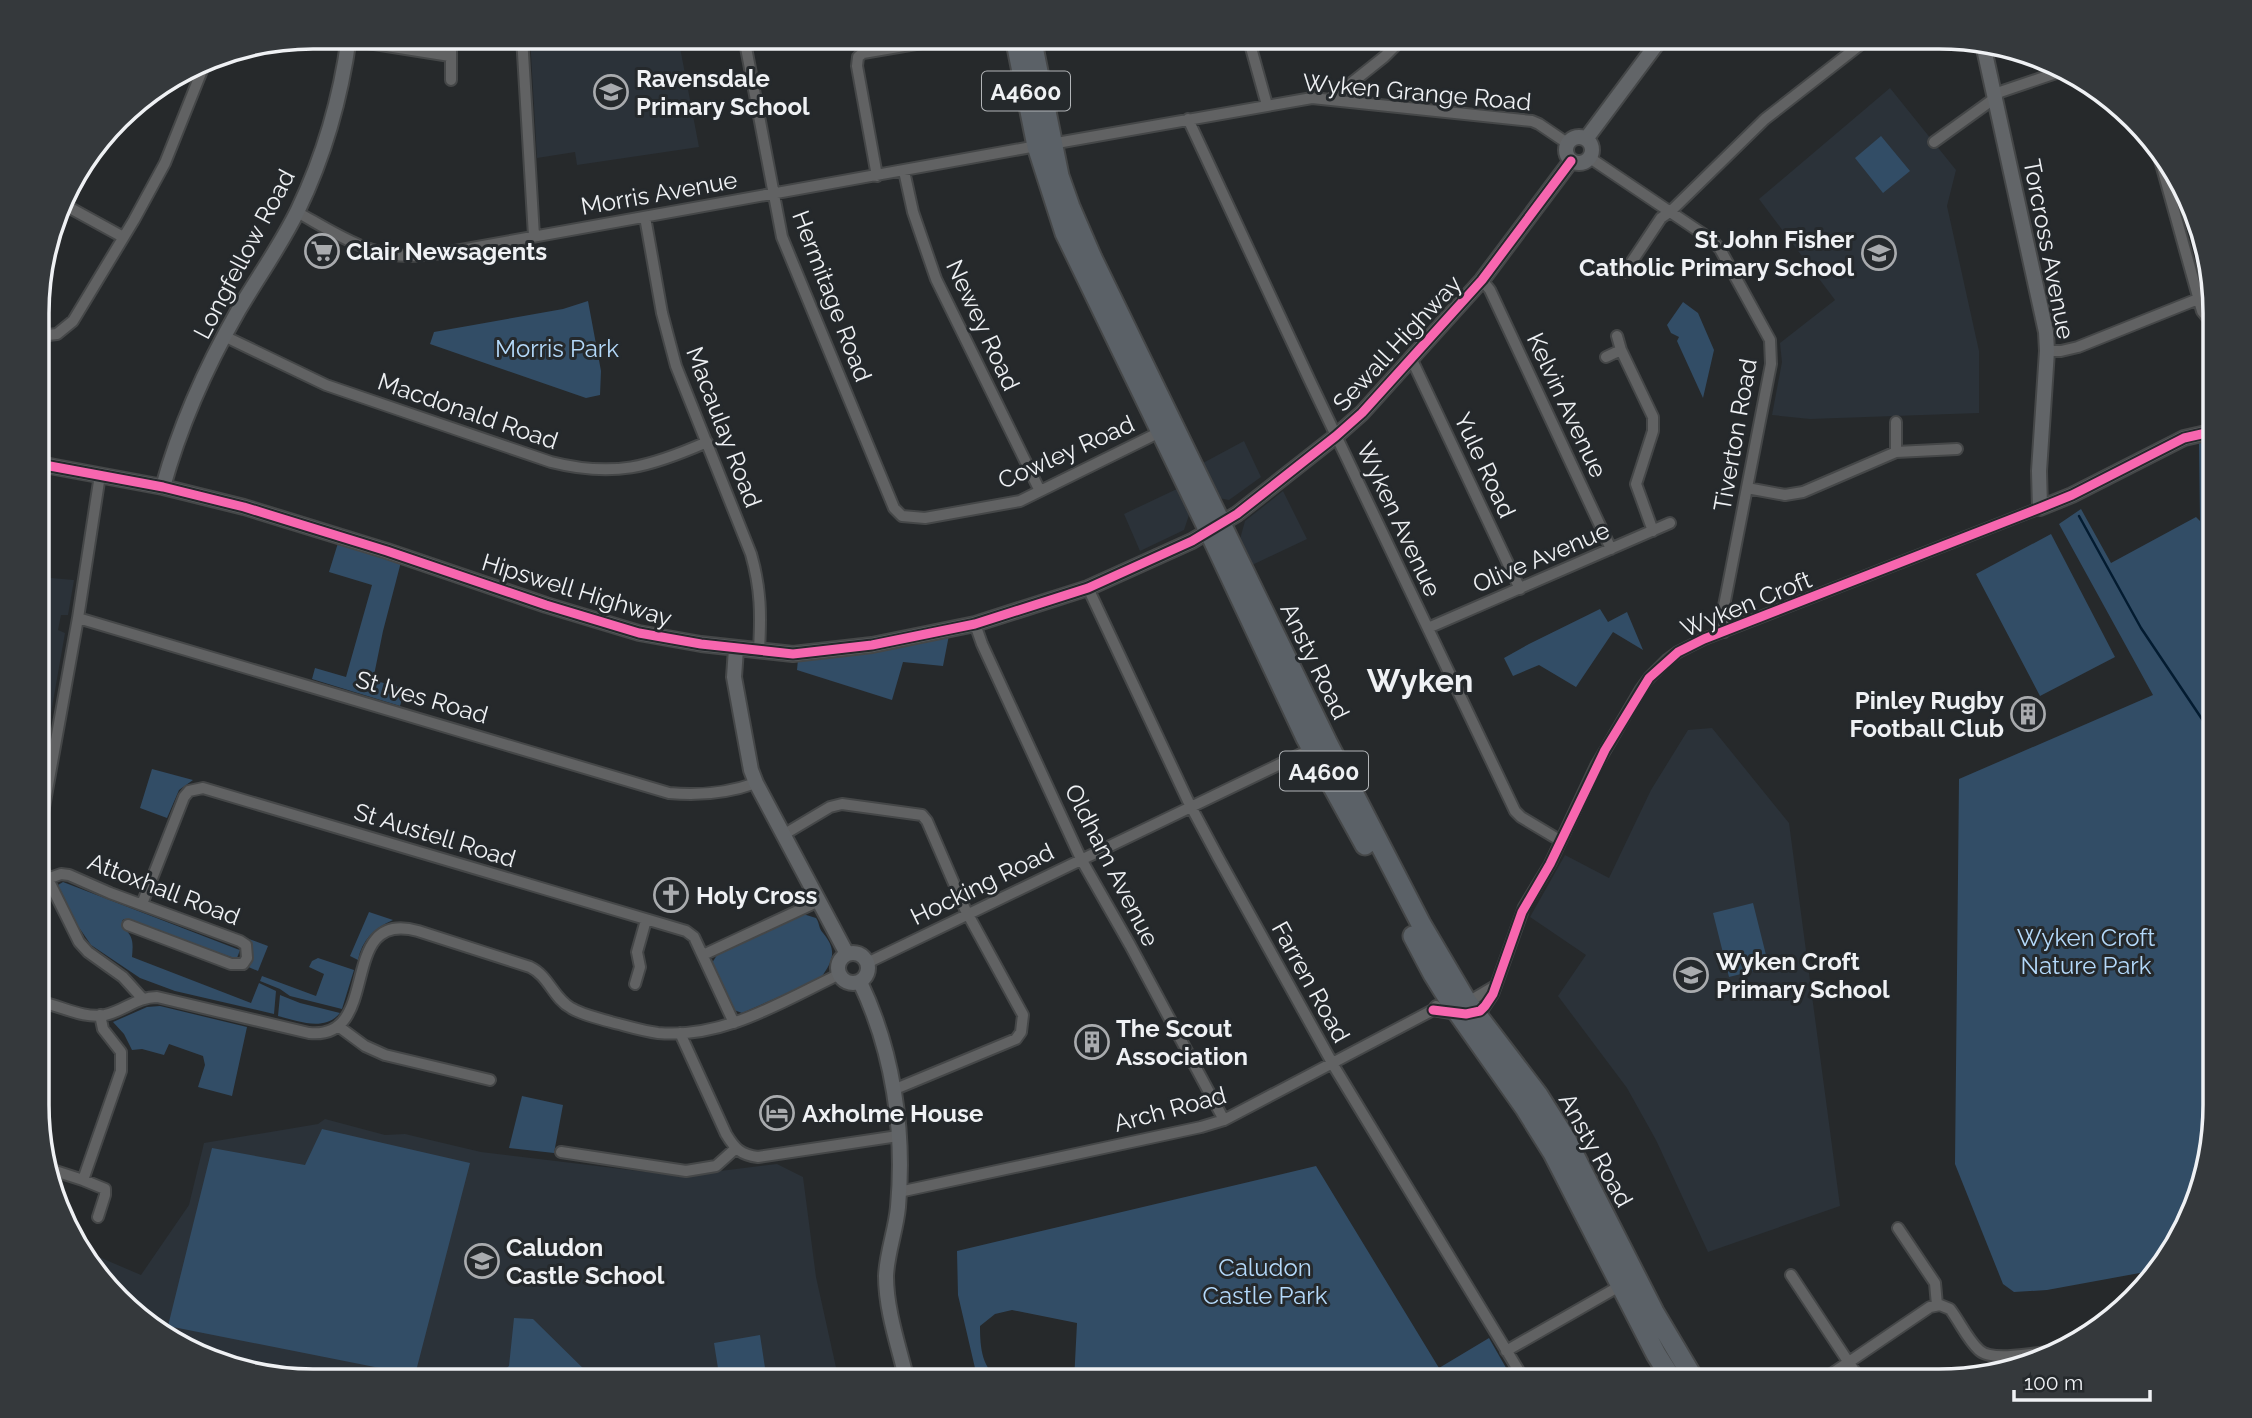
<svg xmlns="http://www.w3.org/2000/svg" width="2252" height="1418" viewBox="0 0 2252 1418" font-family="Raleway,sans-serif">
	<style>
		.built { fill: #2b3239 }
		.green { fill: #324d66 }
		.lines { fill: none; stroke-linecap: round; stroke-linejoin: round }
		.stream { stroke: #031b30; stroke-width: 2.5 }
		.street-casing { stroke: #454748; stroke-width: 14 }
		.secondary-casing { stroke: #454748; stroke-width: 18 }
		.highway-casing { stroke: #454748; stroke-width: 23 }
		.street { stroke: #616263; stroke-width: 10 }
		.secondary { stroke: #626568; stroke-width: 14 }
		.highway { stroke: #5b6167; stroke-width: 19 }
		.cycleway-casing { stroke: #25292c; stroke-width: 13 }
		.cycleway { stroke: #f766af; stroke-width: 9 }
		.labels { text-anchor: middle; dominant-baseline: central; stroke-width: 6; stroke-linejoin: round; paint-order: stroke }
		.shield { fill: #25292c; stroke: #b2b5b8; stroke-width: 2 }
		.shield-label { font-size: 23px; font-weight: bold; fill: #eff1f4 }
		.poi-label { font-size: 24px; font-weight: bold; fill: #eff1f4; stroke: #25292c; text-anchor: start }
		.street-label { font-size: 24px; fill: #eff1f4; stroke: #25292c }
		.park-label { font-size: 24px; fill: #b4d9fa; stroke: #25292c }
		.district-label { font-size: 32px; font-weight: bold; fill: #eff1f4; stroke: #25292c }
		.rim { fill: none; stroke: #eff1f4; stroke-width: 3.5 }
	</style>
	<rect width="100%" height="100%" fill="#26292b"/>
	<path class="built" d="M530,37H678L699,147L577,165L575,152L537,158Z
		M1890,88L1956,170L1947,206L1979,351V413L1810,419L1772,415L1782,362L1780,343L1835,300L1759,199Z
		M1244,441L1261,477L1229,500L1219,498L1203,463Z
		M1179,488L1190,512L1184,530L1140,551L1124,514Z
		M1283,491L1307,539L1252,565L1240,539L1245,521Z
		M39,577L74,580L68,615H61L58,630L65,633L39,782Z
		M1712,728L1789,823L1840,1206L1708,1252L1656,1140L1627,1088L1558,996L1586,955L1530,917L1565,855L1609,878L1651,790L1688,730Z
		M325,1119L385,1135L405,1134L481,1152L680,1176L777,1164L803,1177L816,1277L839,1381H324L225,1367L160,1335L78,1248L141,1275L189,1205L204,1143L318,1124Z"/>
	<path class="green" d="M1881,136L1910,171L1883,193L1855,158Z
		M588,301L601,371L600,395L586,398L430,344L434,332L563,309Z
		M1683,302L1698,313L1714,350L1703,398L1677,341L1679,337L1671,333L1667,325Z
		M2215,440V1123L2201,1193L2169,1258L2156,1270L2047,1290L2014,1292L2003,1284L1955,1164L1959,779L2153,695L2059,524L2081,509L2111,563L2196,517L2200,521L2199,443Z
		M2051,534L2115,657L2040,696L1976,574Z
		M338,543L401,562L383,631L373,680L405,689L400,706L312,679L315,668L346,677L372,585L329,572Z
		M1600,609L1608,622L1627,612L1643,650L1613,632L1576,687L1539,665L1513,676L1504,658L1529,644Z
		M949,635L943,666L903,662L892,700L797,670L798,659L845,655Z
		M152,769L193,780L179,790L167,818L140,808Z
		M63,882L237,949L240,950L237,958H234L124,919L122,921L126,923L124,929C134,936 133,945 132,957L251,1003L259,983L276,991L274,1014L175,991L140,978L91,945L78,926L58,885Z
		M1753,903L1769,967L1729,977L1713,913Z
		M369,912L393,920C374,928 362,940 358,960L350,956Z
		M803,914L816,918C820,924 818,927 823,933C837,950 834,960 820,979L742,1013L734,1010L730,1005L712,963L717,955L724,950Z
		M249,939L268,946L258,971L246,966C253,958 255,949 249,939Z
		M318,958L354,970L342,1009L290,996L280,989L260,981L262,976L316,996L324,974L309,967L312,961Z
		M280,995L300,1003L340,1013C324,1032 299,1021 278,1016Z
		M160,1006L247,1027L232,1096L198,1087L205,1065L203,1056L169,1044L164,1055L142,1049L132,1050L124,1034L113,1022L147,1007Z
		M522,1096L563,1105L554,1153L509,1148Z
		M322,1129L470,1163L415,1375L168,1326L212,1148L305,1165Z
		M1316,1166L1439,1368L1489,1338L1509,1373L1495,1381H1074L1077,1323L1012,1310L995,1314L980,1326C980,1348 982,1370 1002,1381H978L958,1295L957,1251Z
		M514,1318L533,1319L596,1381H490L509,1366Z
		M760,1335L767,1381H720L714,1343Z"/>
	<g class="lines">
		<path class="stream" d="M2079,516L2141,628L2214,737"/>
		<g class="street-casing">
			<path id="street" d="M522,37L534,236
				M744,37L782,237L894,508L902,516L925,518L1020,501L1160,432
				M1248,37L1267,105
				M349,40L450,56
				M451,80V37
				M1330,100L1384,57L1404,37
				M1188,119L1310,381L1515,811L1521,817L1561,841
				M1934,142L1995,98L2000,92L2065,70
				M1051,144L1312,98L1532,121L1539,124L1567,143
				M2158,153L2202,311L2215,327
				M1590,158L1712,240L1720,249L1770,340L1771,364L1723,611L1724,632
				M904,171L913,212L936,279L1040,491
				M877,176L857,66L858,57L863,53L957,37
				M61,203L123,237
				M297,212C333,232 367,256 410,256C421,256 433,254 444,253L1037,146
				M645,217L662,313L676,366L751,554C761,589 761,615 759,650
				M1625,272L1661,218L1671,211L1765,119L1870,37
				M1482,280L1490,290L1611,549
				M39,336L57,334L73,321L134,220L165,163L207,58
				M224,336L326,385L551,462C614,478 650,467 707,442
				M1617,336L1621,350L1653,417V431L1636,484L1653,531
				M2047,351H2061L2078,347L2198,299
				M1606,357L1621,350
				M1412,360L1520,589
				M1896,422V452
				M1747,488L1785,495L1803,492L1896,452L1957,449
				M1088,588L1188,801L1219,859L1335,1068L1525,1381
				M78,618L669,793C699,796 728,793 756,783
				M975,624L982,644L1081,859L1130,945L1224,1120
				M1428,628L1670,523
				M39,835L78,618L100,475
				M783,835L830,807L842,804L922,815L927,821L965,909L1023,1015L1021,1032L1016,1039L893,1090
				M39,861L79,942L88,952L123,977L142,998
				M47,879L61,874L69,875L110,893L240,941L246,945L247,958L243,964H231L128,925
				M142,904L184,797L189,791L203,788L686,931L694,937L734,1023
				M703,955L819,901
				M867,963L1305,752
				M635,984L640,967L637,952L646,920
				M39,1002C61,1005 81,1019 105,1015C124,1011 137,997 157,997L309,1033C384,1041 335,908 418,931L530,967C549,976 553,998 571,1008C582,1015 598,1018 611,1022C627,1026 642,1031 658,1033C724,1039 783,1001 840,974
				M1463,1003L1473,999L1495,986
				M1433,1010L1457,1014
				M1473,1013L1483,1009L1493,994L1524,907L1550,864L1596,766L1641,689L1649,678L1667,660L1678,652L1704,639L2040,508
				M338,1026L365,1046L385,1055L490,1080
				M680,1033L726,1134C735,1149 741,1155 758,1157L898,1136
				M561,1152L686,1171L716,1166L735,1149
				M49,1169L83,1180L121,1071V1052L103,1029L100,1015
				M83,1180L105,1189V1195L98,1217
				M899,1192L1201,1127L1224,1120L1433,1010L1436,1006
				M1898,1228L1935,1283L1937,1305
				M1791,1275L1861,1381
				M1506,1351L1625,1283
				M1821,1381L1930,1307L1940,1305L1950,1309C1960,1322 1967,1339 1979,1350C1992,1363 2041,1352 2060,1350"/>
		</g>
		<g class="secondary-casing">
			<path id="secondary" d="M1983,44L2046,332L2047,351L2039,471L2040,508L2072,495L2184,438L2215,431
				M1566 150a13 13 0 1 1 26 0a13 13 0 1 1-26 0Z
				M1586,139L1662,37
				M39,464L163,487L244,507L387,551L546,605L639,633L701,644L793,654L872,645L975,624L1088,588L1192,541L1237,514L1336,436L1362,413L1482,280L1571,161
				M163,487C180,425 206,367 238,311C258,277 281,245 298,210C324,156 341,96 349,37
				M736,649L734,677L751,770L756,783L847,954
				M838 968a15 15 0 1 1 30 0a15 15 0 1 1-30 0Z
				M860,982C893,1051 905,1131 898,1207C896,1230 887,1252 886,1276C886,1311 899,1347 907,1381"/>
		</g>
		<g class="highway-casing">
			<path id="highway" d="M1015,37L1037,146L1065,233L1209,531L1306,738L1365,845
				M1031,37L1059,176L1070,207L1092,258L1327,742L1421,924L1467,1002L1538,1095L1567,1141L1654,1312L1695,1381
				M1413,936L1433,974L1451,1003L1525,1108L1553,1153L1656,1354L1673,1381"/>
		</g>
		<use href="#street" class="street"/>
		<use href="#secondary" class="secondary"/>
		<use href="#highway" class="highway"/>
		<g class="cycleway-casing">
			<path id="cycleway" d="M39,464L163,487L244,507L387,551L546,605L639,633L701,644L793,654L872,645L975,624L1088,588L1192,541L1237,514L1336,436L1362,413L1482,280L1571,161
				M1433,1010L1466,1014L1480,1011L1485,1006L1493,994L1522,912L1550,864L1605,750L1649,678L1678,652L1704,639L2040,508L2072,495L2184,438L2215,431"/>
		</g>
		<use href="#cycleway" class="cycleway"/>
	</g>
	<defs>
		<g id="school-ring" transform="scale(1.75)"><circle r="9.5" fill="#25292c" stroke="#a9abae" stroke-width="1.5"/><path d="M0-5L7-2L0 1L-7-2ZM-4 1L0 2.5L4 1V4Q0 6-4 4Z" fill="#a9abae"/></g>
		<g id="supermarket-ring" transform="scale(1.75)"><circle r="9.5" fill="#25292c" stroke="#a9abae" stroke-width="1.5"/><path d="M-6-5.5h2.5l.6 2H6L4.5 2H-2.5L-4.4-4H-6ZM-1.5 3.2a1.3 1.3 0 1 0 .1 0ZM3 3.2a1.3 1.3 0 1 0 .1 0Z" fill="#a9abae"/></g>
		<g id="building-ring" transform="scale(1.75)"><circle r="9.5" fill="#25292c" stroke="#a9abae" stroke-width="1.5"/><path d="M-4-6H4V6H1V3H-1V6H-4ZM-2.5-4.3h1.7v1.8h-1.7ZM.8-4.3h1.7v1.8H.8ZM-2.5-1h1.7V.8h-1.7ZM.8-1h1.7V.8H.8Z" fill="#a9abae"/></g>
		<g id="church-ring" transform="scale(1.75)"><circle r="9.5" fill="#25292c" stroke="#a9abae" stroke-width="1.5"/><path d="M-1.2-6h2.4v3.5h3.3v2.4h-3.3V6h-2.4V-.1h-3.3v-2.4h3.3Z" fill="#a9abae"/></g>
		<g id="hotel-ring" transform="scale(1.75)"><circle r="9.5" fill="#25292c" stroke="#a9abae" stroke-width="1.5"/><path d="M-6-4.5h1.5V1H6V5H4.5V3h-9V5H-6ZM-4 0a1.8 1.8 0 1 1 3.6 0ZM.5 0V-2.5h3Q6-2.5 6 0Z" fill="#a9abae"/></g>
	</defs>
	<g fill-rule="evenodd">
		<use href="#school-ring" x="611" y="92"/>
		<use href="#supermarket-ring" x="322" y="251"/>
		<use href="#school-ring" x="1879" y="253"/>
		<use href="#building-ring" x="2028" y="714"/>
		<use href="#church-ring" x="671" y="895"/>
		<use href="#school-ring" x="1691" y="975"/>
		<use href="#building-ring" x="1092" y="1042"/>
		<use href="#hotel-ring" x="777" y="1113"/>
		<use href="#school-ring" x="482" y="1261"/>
	</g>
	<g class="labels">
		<g class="shield">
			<rect x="982" y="71.5" width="88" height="39" rx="5"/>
			<rect x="1280" y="751.5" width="88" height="39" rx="5"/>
		</g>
		<g class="shield-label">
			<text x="1026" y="91">A4600</text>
			<text x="1324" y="771">A4600</text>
		</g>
		<g class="poi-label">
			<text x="636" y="78">Ravensdale<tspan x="636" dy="28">Primary School</tspan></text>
			<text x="1854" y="239" text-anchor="end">St John Fisher<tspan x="1854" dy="28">Catholic Primary School</tspan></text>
			<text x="346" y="251">Clair Newsagents</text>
			<text x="2004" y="700" text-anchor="end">Pinley Rugby<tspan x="2004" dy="28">Football Club</tspan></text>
			<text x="696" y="895">Holy Cross</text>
			<text x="1716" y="961">Wyken Croft<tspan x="1716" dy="28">Primary School</tspan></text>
			<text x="1116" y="1028">The Scout<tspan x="1116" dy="28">Association</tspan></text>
			<text x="802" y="1113">Axholme House</text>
			<text x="506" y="1247">Caludon<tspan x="506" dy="28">Castle School</tspan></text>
		</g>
		<g class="street-label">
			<text transform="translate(1417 92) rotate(5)">Wyken Grange Road</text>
			<text transform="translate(659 193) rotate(-10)">Morris Avenue</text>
			<text transform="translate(2049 249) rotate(79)">Torcross Avenue</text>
			<text transform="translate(244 254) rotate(-62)">Longfellow Road</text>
			<text transform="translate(832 296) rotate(69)">Hermitage Road</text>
			<text transform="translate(983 325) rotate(65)">Newey Road</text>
			<text transform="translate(1397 343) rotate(-47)">Sewall Highway</text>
			<text transform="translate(1567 405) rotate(65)">Kelvin Avenue</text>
			<text transform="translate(468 411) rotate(19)">Macdonald Road</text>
			<text transform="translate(724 427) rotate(69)">Macaulay Road</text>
			<text transform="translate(1735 435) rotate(-80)">Tiverton Road</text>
			<text transform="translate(1066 452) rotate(-24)">Cowley Road</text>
			<text transform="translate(1485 465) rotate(65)">Yule Road</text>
			<text transform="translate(1399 519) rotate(65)">Wyken Avenue</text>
			<text transform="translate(1541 557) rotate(-23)">Olive Avenue</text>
			<text transform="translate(577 590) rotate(17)">Hipswell Highway</text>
			<text transform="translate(1746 604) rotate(-22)">Wyken Croft</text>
			<text transform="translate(1315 661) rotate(64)">Ansty Road</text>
			<text transform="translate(422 697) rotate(16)">St Ives Road</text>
			<text transform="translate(435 835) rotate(17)">St Austell Road</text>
			<text transform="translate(1112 865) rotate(63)">Oldham Avenue</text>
			<text transform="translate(982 884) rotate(-26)">Hocking Road</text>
			<text transform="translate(164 889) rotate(21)">Attoxhall Road</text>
			<text transform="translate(1311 982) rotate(61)">Farren Road</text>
			<text transform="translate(1170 1109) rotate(-15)">Arch Road</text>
			<text transform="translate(1596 1150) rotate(61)">Ansty Road</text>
		</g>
		<g class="park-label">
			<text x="557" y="348">Morris Park</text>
			<text x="2086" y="937">Wyken Croft<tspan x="2086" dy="28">Nature Park</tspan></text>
			<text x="1265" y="1267">Caludon<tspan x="1265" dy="28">Castle Park</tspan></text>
		</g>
		<g class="district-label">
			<text x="1420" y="680">Wyken</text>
		</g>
	</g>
	<path d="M0 0H2252V1418H0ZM313 49H1939A264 264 0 0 1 2203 313V1105A264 264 0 0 1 1939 1369H313A264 264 0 0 1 49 1105V313A264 264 0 0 1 313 49Z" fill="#35393c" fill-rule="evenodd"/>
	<path class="rim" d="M313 49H1939A264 264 0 0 1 2203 313V1105A264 264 0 0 1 1939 1369H313A264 264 0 0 1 49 1105V313A264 264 0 0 1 313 49Z"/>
	<path d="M2014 1390v10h136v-10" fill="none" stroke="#eff1f4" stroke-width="3.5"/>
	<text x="2024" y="1390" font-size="21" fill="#eff1f4" stroke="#25292c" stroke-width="5" paint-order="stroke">100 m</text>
</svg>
